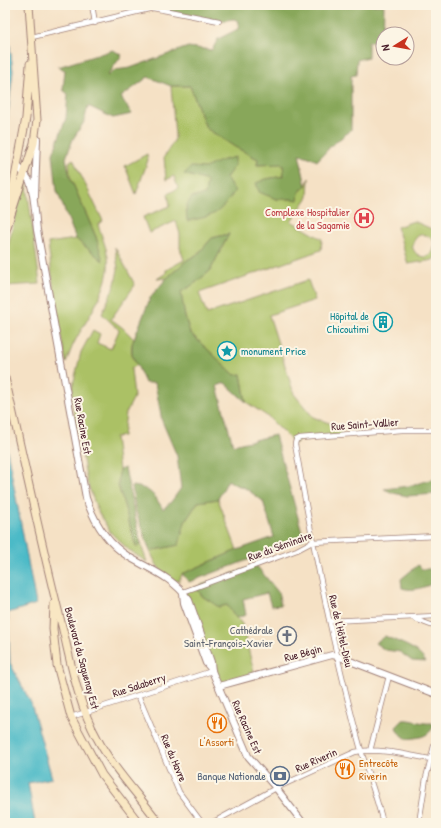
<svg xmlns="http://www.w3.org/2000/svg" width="441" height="828" viewBox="0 0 441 828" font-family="'Patrick Hand',sans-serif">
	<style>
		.green { fill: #abc165; stroke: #7a7048; fill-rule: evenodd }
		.forest { fill: #88a75a; stroke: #696342 }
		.water { fill: #4cbac7; stroke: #4b6c79 }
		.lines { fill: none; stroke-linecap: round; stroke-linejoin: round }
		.minor-casing { stroke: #a08078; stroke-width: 6 }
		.tertiary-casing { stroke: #a08078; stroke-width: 8 }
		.secondary-casing { stroke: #a08078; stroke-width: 9 }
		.minor { stroke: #fff; stroke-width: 4.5 }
		.tertiary { stroke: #fff; stroke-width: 6 }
		.secondary { stroke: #f9e7c3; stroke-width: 7 }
		.labels { text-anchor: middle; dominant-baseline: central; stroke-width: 4; stroke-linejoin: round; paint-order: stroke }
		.health-label { font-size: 11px; fill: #be3a42; stroke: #fcf5e5; text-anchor: end }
		.culture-label { font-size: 11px; fill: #0d838f; stroke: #fcf5e5; text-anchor: end }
		.street-label { font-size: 11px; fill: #4a1f2b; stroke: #fcf5e5 }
		.worship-label { font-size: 11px; fill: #5b616d; stroke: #fcf5e5; text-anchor: end }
		.food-label { font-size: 11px; fill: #c56008; stroke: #fcf5e5 }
		.service-label { font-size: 11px; fill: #4e5e75; stroke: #fcf5e5; text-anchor: end }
	</style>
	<rect width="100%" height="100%" fill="#fcf5e5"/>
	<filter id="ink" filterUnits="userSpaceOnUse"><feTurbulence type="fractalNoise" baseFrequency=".025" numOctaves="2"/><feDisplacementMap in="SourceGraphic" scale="8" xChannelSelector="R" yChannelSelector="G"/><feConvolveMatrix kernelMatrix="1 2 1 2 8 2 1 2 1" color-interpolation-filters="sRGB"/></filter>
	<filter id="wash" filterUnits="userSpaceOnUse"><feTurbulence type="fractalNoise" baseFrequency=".012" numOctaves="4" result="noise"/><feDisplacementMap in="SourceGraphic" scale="16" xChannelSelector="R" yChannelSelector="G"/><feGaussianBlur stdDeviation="0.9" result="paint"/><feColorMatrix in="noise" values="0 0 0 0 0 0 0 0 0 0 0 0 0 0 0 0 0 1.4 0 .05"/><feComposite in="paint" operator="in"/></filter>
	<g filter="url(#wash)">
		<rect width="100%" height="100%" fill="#f5e1c5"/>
		<path class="green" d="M171,86H190L206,128L235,147L258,159L257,165L283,163L284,176L266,179L276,199H292L306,186L309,178L308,197L291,221L322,239L321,250L199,293L207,314L308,280L315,300L269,315L294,394L313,417L340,427L342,435L300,438L295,444L267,416L246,402L241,374L235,375L190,333L185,317L180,292L194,284L210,271L229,234L212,238L198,254L187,260L167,278L157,279L166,273V270L184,260L180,248V234L176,221L149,233L143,217L170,206L168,194L178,188L174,176L166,180L164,157L174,141L175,136Z
			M147,154L148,160L136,194L125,166Z
			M73,159L103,221L98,224C101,235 106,246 108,257C112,286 87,318 74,343C71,349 69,356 66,363L56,309L48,243L76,239L102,260L96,237L70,177L69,162Z
			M25,183L27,186L40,284L5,286V259L20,196Z
			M414,221L436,231V256L433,260L408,264L397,227ZM421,234C428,235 437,239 434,248C429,269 398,248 421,234Z
			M115,247L135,285L111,319L123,328L134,339C129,349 132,356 137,365L131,369L134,397L126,413L123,436L115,437L119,470L118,485L136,546L141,545L147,562L130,551L111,533L98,512L87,482L73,407L72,389L81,352L93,330L100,334L97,343L111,349L119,330L102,314L115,284L118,269Z
			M218,499L237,550L182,574L179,581C163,580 156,564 150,551L178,545L185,522L198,502Z
			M196,587L202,596L219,607L227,605L242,624L255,676L219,686L183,592Z"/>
		<path class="forest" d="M144,5H384L383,42H368V57L357,60L356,75L351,76V130L331,146L317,161L309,157L299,154L306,186L299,192L298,200L292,199H276L259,192L256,183L266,179L284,176L283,164L257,165L258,159L235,147L206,128L190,86H171L148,77L121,97L132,114L113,118L88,106L84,122L73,139L66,158L70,177L96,237L103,261L76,239L57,191L53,154L66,118L68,94L63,90L65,70L58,67L113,50L122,55L107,76L115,70L130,68L188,47L212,50L218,39L238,29L239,21L234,19L219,21L153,8L146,10Z
			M235,157V165L226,178L235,191C219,214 215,216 187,221L186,206L192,197L205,195L207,181L184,174L191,167L205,168L220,161Z
			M229,234L210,271L194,284L181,292L185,317L190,333L235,375L241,374L246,402L225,383L217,386L233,445L275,435L304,539L189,582L182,574L237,550L274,537L263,501L245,488L234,484L228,480L218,499L198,502L185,522L179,545L150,551L135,509L132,486C151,488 153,494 163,509L171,502L181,488L177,456L162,421L155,383H145L132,354V344L151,296L167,278L187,260L198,254L212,238Z
			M125,468L141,545L136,546L118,485L119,470Z
			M433,479H436V494L407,496L393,493L384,489L409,486Z
			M256,565L278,592L281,605L271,606L267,593L243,599L246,615L236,618L227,605L219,607L202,596L196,587Z
			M418,565L422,569H436V582C425,587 414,592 402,588L401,579Z
			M385,636C402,644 415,646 426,662L412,661L400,652L385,650L375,643Z
			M403,720C413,719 420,724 432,723L434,726C427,738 420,737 407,739L398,732L396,727Z"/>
		<path class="water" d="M5,5L13,71L5,143Z
			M5,439L36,604L8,613L10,663L31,703L52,778L28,783L35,823H5Z"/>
	</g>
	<g filter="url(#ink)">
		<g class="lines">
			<g class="minor-casing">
				<path id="minor" d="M92,5L95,23
					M32,37L153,8L219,21
					M183,592L297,550L312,542L436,536
					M415,619L436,627
					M330,621L436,616
					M138,695L179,792L202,823
					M71,717L212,671
					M370,751L389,676
					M212,823L276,788L355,752C377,747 412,756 436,760
					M383,823C377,798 368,775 361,750C333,650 313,547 295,444L296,440L300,438L402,430H436
					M419,823L426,778L436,738"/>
			</g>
			<g class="tertiary-casing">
				<path id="tertiary" d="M17,164C20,171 27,175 30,182C35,197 35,215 37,230L86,498C94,522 108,544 129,557C153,571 172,577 189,600L211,662L212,671L248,756L276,788L303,823
					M35,196L37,139
					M183,593L184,603L206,663L212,670
					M219,686L332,655L337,656L436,694"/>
			</g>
			<g class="secondary-casing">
				<path id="secondary" d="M10,204L26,118L30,64
					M5,233L34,143L37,120L29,5
					M5,378C24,461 41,544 62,626C71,663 78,704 97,738C113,769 139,795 159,823
					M54,604L53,629L57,665L71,717L102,775L139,823"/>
			</g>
			<use href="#minor" class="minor"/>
			<use href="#tertiary" class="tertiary"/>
			<use href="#secondary" class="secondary"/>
		</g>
	</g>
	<defs>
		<g id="hospital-ring" transform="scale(1)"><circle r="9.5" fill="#fcf5e5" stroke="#e0444e" stroke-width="1.5"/><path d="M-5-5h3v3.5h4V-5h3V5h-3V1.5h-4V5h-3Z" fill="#e0444e"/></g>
		<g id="building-ring" transform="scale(1)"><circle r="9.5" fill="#fcf5e5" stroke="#0f9aa8" stroke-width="1.5"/><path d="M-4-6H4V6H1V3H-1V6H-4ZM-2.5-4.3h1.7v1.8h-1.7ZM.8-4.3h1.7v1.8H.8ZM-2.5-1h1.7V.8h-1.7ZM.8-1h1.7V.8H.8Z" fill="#0f9aa8"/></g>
		<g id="sight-ring" transform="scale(1)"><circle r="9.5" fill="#fcf5e5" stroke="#0f9aa8" stroke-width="1.5"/><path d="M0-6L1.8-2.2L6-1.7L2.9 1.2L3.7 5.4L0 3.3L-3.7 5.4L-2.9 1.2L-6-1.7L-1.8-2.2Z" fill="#0f9aa8"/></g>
		<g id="church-ring" transform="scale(1)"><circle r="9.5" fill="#fcf5e5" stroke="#6b7280" stroke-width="1.5"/><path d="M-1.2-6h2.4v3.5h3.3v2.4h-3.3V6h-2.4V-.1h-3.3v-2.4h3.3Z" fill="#6b7280"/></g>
		<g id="restaurant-ring" transform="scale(1)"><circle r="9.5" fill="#fcf5e5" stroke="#e8710a" stroke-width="1.5"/><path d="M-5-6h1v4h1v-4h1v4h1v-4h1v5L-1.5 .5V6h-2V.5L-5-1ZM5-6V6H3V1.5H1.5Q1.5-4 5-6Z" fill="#e8710a"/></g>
		<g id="bank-ring" transform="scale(1)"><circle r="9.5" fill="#fcf5e5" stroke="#5c6f8a" stroke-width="1.5"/><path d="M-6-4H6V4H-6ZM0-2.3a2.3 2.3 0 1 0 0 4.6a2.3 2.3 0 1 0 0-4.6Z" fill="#5c6f8a"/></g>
	</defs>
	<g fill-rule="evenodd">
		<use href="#hospital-ring" x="364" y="218"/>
		<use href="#building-ring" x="383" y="322"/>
		<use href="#sight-ring" x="227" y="351"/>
		<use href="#church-ring" x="287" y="636"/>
		<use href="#restaurant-ring" x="217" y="723"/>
		<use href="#restaurant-ring" x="345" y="769"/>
		<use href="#bank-ring" x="280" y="776"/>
	</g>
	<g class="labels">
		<g class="health-label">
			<text x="350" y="212">Complexe Hospitalier<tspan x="350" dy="13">de la Sagamie</tspan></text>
		</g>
		<g class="culture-label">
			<text x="369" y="316">Hôpital de<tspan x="369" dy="13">Chicoutimi</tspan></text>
			<text x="241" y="351" text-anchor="start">monument Price</text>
		</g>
		<g class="street-label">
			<text transform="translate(365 424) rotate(-4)">Rue Saint-Vallier</text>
			<text transform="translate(83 426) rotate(80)">Rue Racine Est</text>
			<text transform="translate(280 546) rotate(-20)">Rue du Séminaire</text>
			<text transform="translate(341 631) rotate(77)">Rue de l'Hôtel-Dieu</text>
			<text transform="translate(303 653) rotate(-15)">Rue Bégin</text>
			<text transform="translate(82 658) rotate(75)">Boulevard du Saguenay Est</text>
			<text transform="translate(139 685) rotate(-18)">Rue Salaberry</text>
			<text transform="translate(247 727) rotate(66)">Rue Racine Est</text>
			<text transform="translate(174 758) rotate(67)">Rue du Havre</text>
			<text transform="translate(316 760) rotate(-24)">Rue Riverin</text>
		</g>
		<g class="worship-label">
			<text x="273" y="630">Cathédrale<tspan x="273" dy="13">Saint-François-Xavier</tspan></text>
		</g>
		<g class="food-label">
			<text x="217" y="742">L'Assorti</text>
			<text x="359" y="763" text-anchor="start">Entrecôte<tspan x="359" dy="13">Riverin</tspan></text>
		</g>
		<g class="service-label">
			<text x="266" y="776">Banque Nationale</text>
		</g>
	</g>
	<rect width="441" height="828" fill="none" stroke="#fcf5e5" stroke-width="20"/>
	<g transform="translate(395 46) rotate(259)"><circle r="19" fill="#fcf5e5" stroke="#b59f9b"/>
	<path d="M0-3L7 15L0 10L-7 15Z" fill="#c8321e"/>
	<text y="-6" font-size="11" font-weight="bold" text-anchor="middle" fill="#4a1f2b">N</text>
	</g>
</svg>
